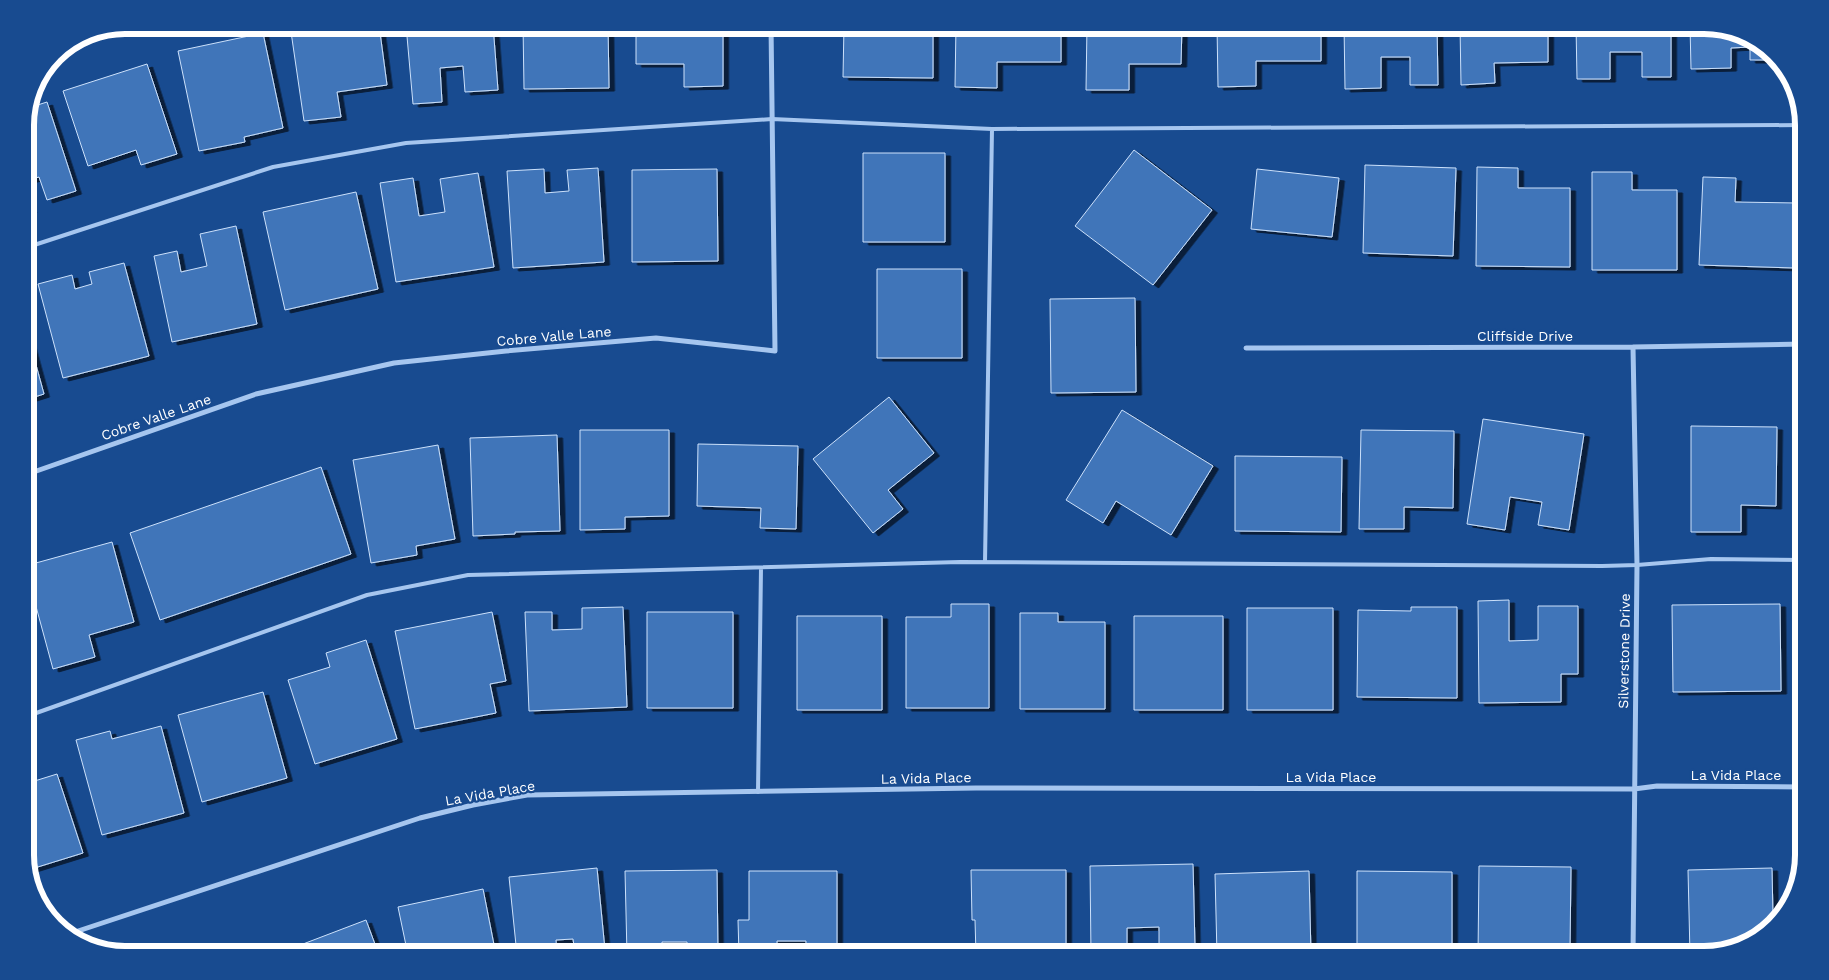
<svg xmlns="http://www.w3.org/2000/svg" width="1829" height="980" viewBox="0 0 1829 980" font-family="'Work Sans',sans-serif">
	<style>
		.building { fill: #4175b9; stroke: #cce1fb; filter: url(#shadow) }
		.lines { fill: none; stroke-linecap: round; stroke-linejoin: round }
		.lane { stroke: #a6c6ef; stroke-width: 4 }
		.street { stroke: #a6c6ef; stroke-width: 5 }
		.labels { text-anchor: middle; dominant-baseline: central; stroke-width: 4.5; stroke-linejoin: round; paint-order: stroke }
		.street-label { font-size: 14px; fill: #fff; stroke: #184b90 }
		.rim { fill: none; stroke: #fff; stroke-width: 6 }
	</style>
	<defs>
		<filter id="shadow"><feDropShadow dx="5.5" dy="3" stdDeviation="0" flood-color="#0009"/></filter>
	</defs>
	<rect width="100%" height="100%" fill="#184b90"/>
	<path class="building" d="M290,25H379L387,85L337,92L341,117L304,121Z
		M406,25H493L498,90L465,92L463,66L440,68L442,102L413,104Z
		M523,25H608L609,88L524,89Z
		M636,25H723V86L684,87V64H636Z
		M844,25H933V78L843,77Z
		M956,25H1061V62H997V88L955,87Z
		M1087,25H1182L1181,64H1129V90H1086Z
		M1217,25H1321V61H1256V86L1218,87Z
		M1344,25H1437L1438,85H1410V57H1381V88L1345,89Z
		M1460,25H1548V62L1494,63L1495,83L1461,85Z
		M1576,25H1671V77H1642V52H1610V79H1577Z
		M1690,25H1704L1748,35L1776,60H1750V47L1731,48V68L1691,69Z
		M263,33L283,128L244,137L245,142L199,151L178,51Z
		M147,64L177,154L141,165L136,150L88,166L63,91Z
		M47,102L76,191L47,200L39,177L25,181V119L28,108Z
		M1134,150L1212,210L1153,285L1075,226Z
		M863,153H945V242H863Z
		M1365,165L1456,168L1453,256L1363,253Z
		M1477,167L1518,168V188H1570V267L1476,266Z
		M598,168L604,262L513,268L507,171L544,169L545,193L569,191L567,170Z
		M717,169L718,261L632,262V170Z
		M1257,169L1339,178L1332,237L1251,229Z
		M1592,172H1632V190H1677V270H1592Z
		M478,173L494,267L396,282L380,183L413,178L419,216L445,212L440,179Z
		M1703,177L1736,178L1735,202L1797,203L1795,268L1699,265Z
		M25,191L31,210L25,212Z
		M356,192L378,289L285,310L263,212Z
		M236,226L257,324L172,342L154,256L177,251L181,272L207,266L200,234Z
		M124,263L149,356L63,378L38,284L72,275L75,289L92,284L89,272Z
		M877,269H962V358H877Z
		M1135,298L1136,392L1051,393L1050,299Z
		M25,325L44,394L25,400Z
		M889,397L934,453L888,490L903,509L873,533L813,459Z
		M1122,410L1213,466L1171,535L1116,501L1103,523L1066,500Z
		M1483,419L1584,434L1569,530L1538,525L1542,502L1510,497L1505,530L1467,524Z
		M1691,426L1777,427L1776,506L1741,505V532H1691Z
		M580,430H669V516L625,517V529L580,530Z
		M1361,430L1454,431L1453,508L1404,507V529H1359Z
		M557,435L560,531L515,532V534L473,536L470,438Z
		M698,444L798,446L796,529L760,528L761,508L697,506Z
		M438,445L455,539L416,546L417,555L371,563L353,460Z
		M1235,456L1342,457L1341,532L1235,531Z
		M321,467L351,554L160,620L130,533Z
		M112,542L134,622L89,635L95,657L53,669L25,566Z
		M1509,600V641L1538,640V606H1578V674H1561V702L1479,703L1478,601Z
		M951,604H989V708H906V617H951Z
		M1780,604L1781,691L1673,692L1672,605Z
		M623,607L627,707L529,711L525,612H552V630L582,629V608Z
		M1411,607H1457V698L1357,697L1358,610L1411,611Z
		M1247,608H1333V710H1247Z
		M492,612L506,681L490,684L496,713L415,729L395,631Z
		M647,612H733V708H647Z
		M1020,613H1058V622H1105V709H1020Z
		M797,616H882V710H797Z
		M1134,616H1223V710H1134Z
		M1800,620H1804V699H1800Z
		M366,640L397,739L315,764L288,680L330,667L326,653Z
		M263,692L287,778L202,802L178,715Z
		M161,726L184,813L102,835L76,740L110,731L112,739Z
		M57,774L83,853L28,870L25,862V784Z
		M1193,864L1195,947H1159V927L1127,928V955H1091L1090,866Z
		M1479,866L1571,867L1570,948H1514V955H1478Z
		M597,868L605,950L575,953L573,939L556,940L557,955H517L509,877Z
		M1772,868L1773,918H1775V920L1759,938L1704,955H1690L1688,870Z
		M717,870L718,955H688L687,942H662V955H627L625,871Z
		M971,870H1066V955H976L975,920H972Z
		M749,871H837V955H806V941H777V955H739L738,920H749Z
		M1309,871L1311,955H1217L1215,874Z
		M1357,871L1452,872V945H1395L1394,955H1357Z
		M483,889L496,955H408L398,907Z
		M366,920L379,955H283L282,952Z"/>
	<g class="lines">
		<path class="lane" d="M25,248L273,167L406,143L772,119L992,129L1804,125
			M985,562L992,129
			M25,717L367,595L468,575L960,562L1602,566L1637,565L1711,559L1804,560
			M758,792L761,568"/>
		<path class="street" d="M1633,347L1637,565L1633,955
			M1246,348L1633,347L1804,344
			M25,475L256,394L394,363L506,351L656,338L775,351L771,25
			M69,934L420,818L473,805L527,795L976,788L1634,789L1657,786L1804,787"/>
	</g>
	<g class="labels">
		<g class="street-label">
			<text transform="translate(554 336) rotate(-5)">Cobre Valle Lane</text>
			<text x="1525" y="336">Cliffside Drive</text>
			<text transform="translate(156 417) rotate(-19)">Cobre Valle Lane</text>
			<text transform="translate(1624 651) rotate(-89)">Silverstone Drive</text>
			<text x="1736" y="775">La Vida Place</text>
			<text x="1331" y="777">La Vida Place</text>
			<text transform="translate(926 778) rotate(-1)">La Vida Place</text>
			<text transform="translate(490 793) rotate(-10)">La Vida Place</text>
		</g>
	</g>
	<path d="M0 0H1829V980H0ZM125 34H1704A91 91 0 0 1 1795 125V855A91 91 0 0 1 1704 946H125A91 91 0 0 1 34 855V125A91 91 0 0 1 125 34Z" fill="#184b90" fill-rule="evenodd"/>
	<path class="rim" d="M125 34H1704A91 91 0 0 1 1795 125V855A91 91 0 0 1 1704 946H125A91 91 0 0 1 34 855V125A91 91 0 0 1 125 34Z"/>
</svg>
